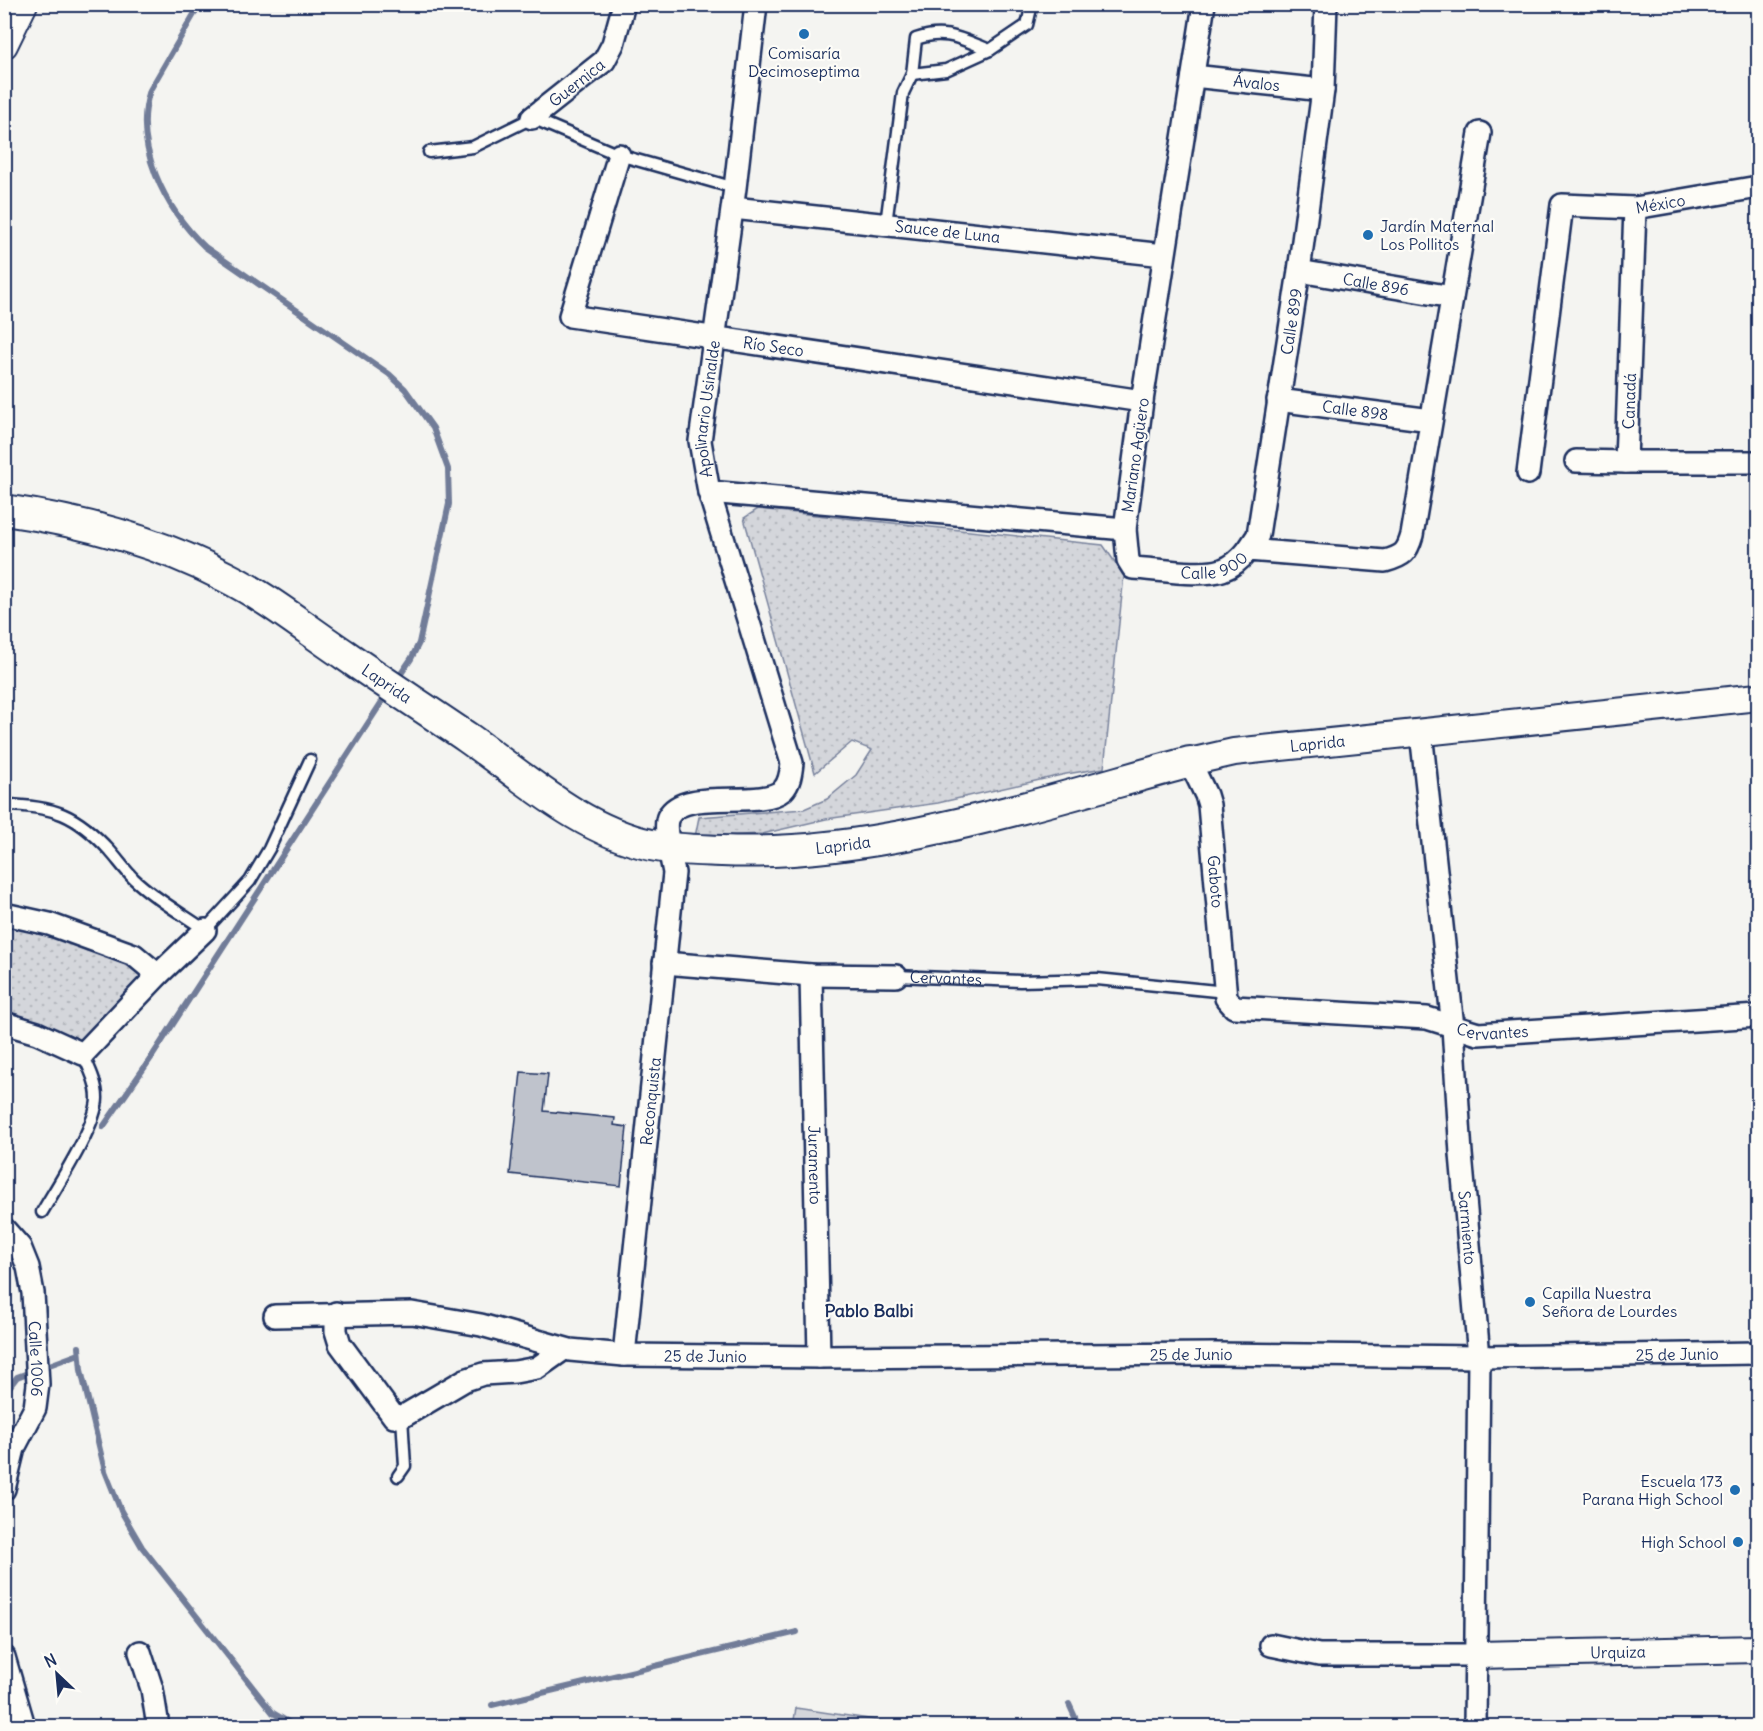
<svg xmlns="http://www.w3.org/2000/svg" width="1763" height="1731" viewBox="0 0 1763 1731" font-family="Delius,sans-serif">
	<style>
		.grass { fill: #d4d6db; stroke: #78829c; stroke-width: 1.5 }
		.park { fill: url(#park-dots); stroke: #78829c; stroke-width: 1.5 }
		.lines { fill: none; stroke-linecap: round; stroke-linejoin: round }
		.stream { stroke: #717c98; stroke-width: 6 }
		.building { fill: #bfc3cc; stroke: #1b2f5e; stroke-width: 1.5 }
		.service-casing { stroke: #1b2f5e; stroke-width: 15 }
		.minor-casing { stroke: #1b2f5e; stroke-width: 26 }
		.tertiary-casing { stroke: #1b2f5e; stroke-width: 30 }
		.secondary-casing { stroke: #1b2f5e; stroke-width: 34 }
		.service { stroke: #fdfcf7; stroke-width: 10 }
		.minor { stroke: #fdfcf7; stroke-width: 21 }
		.tertiary { stroke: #fdfcf7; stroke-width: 26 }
		.secondary { stroke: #fdfcf7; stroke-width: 30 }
		.poi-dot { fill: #1f6fb2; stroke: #fdfcf7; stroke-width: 2 }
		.labels { text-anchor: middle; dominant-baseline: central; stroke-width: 4.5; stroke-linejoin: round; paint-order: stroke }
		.poi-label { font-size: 16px; fill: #1b2f5e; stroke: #fdfcf7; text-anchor: start }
		.street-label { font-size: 16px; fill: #1b2f5e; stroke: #fdfcf7 }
		.neighbourhood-label { font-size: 18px; font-weight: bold; fill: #1b2f5e; stroke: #fdfcf7 }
	</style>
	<defs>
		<pattern id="park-dots" width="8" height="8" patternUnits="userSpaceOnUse" patternTransform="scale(1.5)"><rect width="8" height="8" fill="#d4d6db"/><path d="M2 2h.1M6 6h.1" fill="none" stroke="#b5b8be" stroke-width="1.8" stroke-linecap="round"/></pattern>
	</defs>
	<rect width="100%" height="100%" fill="#f4f4f1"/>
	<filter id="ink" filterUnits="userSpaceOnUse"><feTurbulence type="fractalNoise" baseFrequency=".0167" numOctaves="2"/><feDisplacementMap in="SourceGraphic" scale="12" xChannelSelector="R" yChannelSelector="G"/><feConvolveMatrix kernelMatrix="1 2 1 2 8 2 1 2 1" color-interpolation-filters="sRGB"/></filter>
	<g filter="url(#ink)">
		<path class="grass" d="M796,1708L915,1726H793Z"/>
		<path class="park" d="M758,509L1103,545L1124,575L1104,768L1066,774L938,803L826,819L762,834L695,837L699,817L804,809L827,799L856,775L872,750L852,742L815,773L744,518Z
			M5,924L56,935L144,970L146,973L81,1043L5,1017Z"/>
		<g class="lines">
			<path class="stream" d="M200,4L150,90C132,145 165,209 205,247L389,374L405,389L433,428L448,469L449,504L419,643L411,659L396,681
				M103,1127L151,1058L387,694
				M79,1347L81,1370L105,1471L121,1511L142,1547L273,1713L295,1726
				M4,1394L17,1377L79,1354
				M1069,1704L1079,1726
				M492,1705L797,1632"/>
		</g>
		<path class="building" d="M521,1072L548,1074L544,1111L615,1118L614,1125L627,1127L621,1186L510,1174Z"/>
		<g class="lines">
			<g class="service-casing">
				<g id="service">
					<path d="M912,74L946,70L990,50L1027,25L1032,4"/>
					<path d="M429,152L473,147L532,118L619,155L735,188"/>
					<path d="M886,224L903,93L912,74L916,39C945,28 963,40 990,50"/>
					<path d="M4,805C54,806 76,814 110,851C118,860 125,870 134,879C155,899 181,913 205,930L250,881L269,849L310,760"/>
					<path id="s1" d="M896,976L1020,981L1097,979L1226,992"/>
					<path d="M42,1212C57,1186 97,1125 97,1098C97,1083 89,1068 83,1054"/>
					<path d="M398,1476L405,1466L402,1417"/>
				</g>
			</g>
			<g class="minor-casing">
				<g id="minor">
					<path id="s2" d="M1204,4L1142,401L1125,529L1128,560L1133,568C1156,569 1202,577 1222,570C1234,566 1241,559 1248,550L1385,561C1403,556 1407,553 1412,535L1480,133"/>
					<path id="s3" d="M1193,76L1323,90"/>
					<path id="s4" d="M532,118L604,61L613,44L624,4"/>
					<path id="s5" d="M619,155L570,316L1142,401"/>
					<path id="s6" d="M733,208L1164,255"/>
					<path d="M1635,208L1626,462H1758"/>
					<path id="s7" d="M1299,271L1452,297"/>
					<path id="s8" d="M1278,400L1431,420"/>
					<path d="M1576,461L1626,462"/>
					<path id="s9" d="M1528,473L1562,205L1635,208L1758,187"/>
					<path d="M709,492L1125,529"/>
					<path id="s10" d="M1248,550L1258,535L1299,271L1323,90L1326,4"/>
					<path id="s11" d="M1421,732L1453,1027L1461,1154L1479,1357L1475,1726"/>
					<path id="s12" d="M1190,762L1206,795L1209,805L1226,998L1234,1007L1427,1018L1478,1034L1758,1016"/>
					<path d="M4,914L49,924L134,955L158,975"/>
					<path d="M664,963L811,975L896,976"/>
					<path id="s13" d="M811,975L819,1357"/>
					<path d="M4,1023L37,1033L83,1054L158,975L205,930"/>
					<path id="s14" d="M4,1229L20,1247L28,1267L33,1293L38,1384L35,1408L14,1448L4,1489"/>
					<path d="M336,1313V1331L340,1344L394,1417H402L465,1380L483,1374L515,1372L537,1368L564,1349"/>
					<path id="s15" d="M275,1316L412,1313L481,1325L570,1350L624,1355L819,1357L1214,1354L1479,1357L1758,1353"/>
					<path id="s16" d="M624,1355L674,873C672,861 663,827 668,817C684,786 760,810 783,790C790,783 791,772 792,763L709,492L700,441L735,188L756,4"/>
					<path d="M1271,1645L1319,1655H1477"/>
					<path d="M140,1652L152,1689L158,1726"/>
					<path d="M4,1657L24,1726"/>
				</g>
			</g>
			<g class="tertiary-casing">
				<g id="tertiary">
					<path d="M4,45L24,4"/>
					<path id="s17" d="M1190,762L1234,752L1758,697"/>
					<path id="s18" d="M1477,1655L1758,1649"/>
				</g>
			</g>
			<g class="secondary-casing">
				<g id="secondary">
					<path id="s19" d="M4,510C81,521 157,541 226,577C268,598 306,629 345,655C385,683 427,710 468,738C525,778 581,830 651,845C674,850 698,850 722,851C876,858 1041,802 1190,762"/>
				</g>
			</g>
			<use href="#service" class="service"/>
			<use href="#minor" class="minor"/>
			<use href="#tertiary" class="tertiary"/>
			<use href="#secondary" class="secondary"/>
		</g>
	</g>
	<g class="poi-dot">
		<circle cx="804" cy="34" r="6"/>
		<circle cx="1368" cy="235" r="6"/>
		<circle cx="1530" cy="1302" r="6"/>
		<circle cx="1735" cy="1490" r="6"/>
		<circle cx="1738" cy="1542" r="6"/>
	</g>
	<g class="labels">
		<g class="poi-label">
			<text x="804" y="53" text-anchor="middle">Comisaría<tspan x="804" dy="18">Decimoseptima</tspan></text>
			<text x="1380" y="226">Jardín Maternal<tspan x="1380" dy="18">Los Pollitos</tspan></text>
			<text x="1542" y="1293">Capilla Nuestra<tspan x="1542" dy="18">Señora de Lourdes</tspan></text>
			<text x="1723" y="1481" text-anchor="end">Escuela 173<tspan x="1723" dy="18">Parana High School</tspan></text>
			<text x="1726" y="1542" text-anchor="end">High School</text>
		</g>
		<g class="street-label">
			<text stroke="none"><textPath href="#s4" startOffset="57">Guernica</textPath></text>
			<text stroke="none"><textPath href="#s3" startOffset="64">Ávalos</textPath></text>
			<text stroke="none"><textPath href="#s9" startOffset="369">México</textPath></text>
			<text stroke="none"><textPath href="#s6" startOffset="216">Sauce de Luna</textPath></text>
			<text stroke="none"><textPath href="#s7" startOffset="78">Calle 896</textPath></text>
			<text stroke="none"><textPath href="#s10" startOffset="234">Calle 899</textPath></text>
			<text stroke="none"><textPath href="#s5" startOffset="374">Río Seco</textPath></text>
			<text transform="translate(1629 401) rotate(-88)">Canadá</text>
			<text stroke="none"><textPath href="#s16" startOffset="1060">Apolinario Usinalde</textPath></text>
			<text stroke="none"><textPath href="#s8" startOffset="78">Calle 898</textPath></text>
			<text transform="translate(1135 455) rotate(-82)">Mariano Agüero</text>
			<text stroke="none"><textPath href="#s2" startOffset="654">Calle 900</textPath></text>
			<text stroke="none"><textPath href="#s19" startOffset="426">Laprida</textPath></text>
			<text stroke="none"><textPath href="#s17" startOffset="129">Laprida</textPath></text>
			<text stroke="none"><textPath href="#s19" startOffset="930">Laprida</textPath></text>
			<text stroke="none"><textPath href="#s12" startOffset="124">Gaboto</textPath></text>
			<text stroke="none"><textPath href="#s1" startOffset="50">Cervantes</textPath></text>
			<text stroke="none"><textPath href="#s12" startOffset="514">Cervantes</textPath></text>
			<text stroke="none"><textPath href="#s16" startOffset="255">Reconquista</textPath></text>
			<text stroke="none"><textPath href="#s13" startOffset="190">Juramento</textPath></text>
			<text stroke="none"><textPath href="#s11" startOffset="498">Sarmiento</textPath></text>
			<text stroke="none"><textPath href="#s15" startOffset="921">25 de Junio</textPath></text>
			<text stroke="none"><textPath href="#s15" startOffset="1407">25 de Junio</textPath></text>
			<text stroke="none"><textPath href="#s15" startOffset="435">25 de Junio</textPath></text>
			<text stroke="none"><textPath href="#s14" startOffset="138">Calle 1006</textPath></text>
			<text stroke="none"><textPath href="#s18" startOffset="141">Urquiza</textPath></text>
		</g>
		<g class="neighbourhood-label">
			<text x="869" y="1310">Pablo Balbi</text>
		</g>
	</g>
	<rect width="1763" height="1731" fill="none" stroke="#fdfcf7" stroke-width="24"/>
	<rect x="12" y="12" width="1739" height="1707" fill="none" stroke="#1b2f5e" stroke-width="2" filter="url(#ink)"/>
	<g transform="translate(57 1674) rotate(334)" stroke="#fdfcf7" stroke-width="4.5" paint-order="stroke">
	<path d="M0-4.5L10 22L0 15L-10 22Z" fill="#1b2f5e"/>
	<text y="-9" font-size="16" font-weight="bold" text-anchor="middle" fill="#1b2f5e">N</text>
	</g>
</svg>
